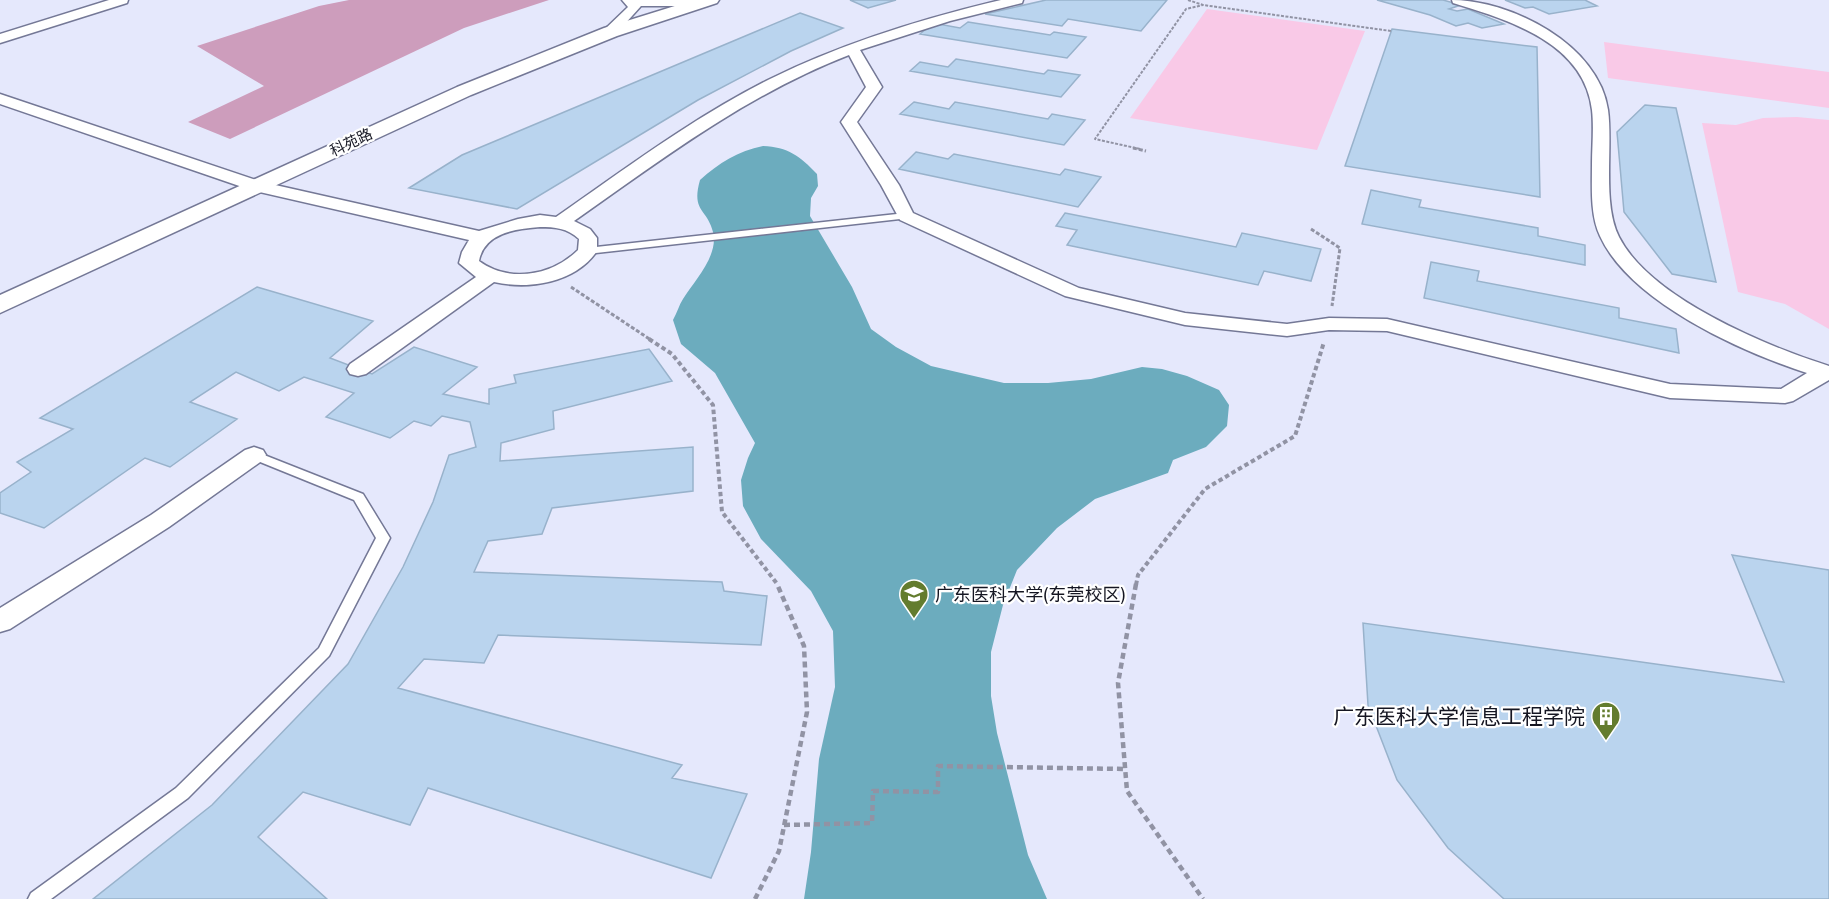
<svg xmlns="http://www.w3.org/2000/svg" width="1829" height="899" viewBox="0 0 1829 899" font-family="'Public Sans','Noto Sans SC',sans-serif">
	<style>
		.green { fill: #f9c9e7 }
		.forest { fill: #cd9dbc }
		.water { fill: #6cacbe }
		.building { fill: #bad4ee; stroke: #98b2cb; stroke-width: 1.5 }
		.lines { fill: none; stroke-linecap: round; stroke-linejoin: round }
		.service-casing { stroke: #747896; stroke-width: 3 }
		.minor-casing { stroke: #747896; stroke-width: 3 }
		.tertiary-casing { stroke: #747896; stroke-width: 3 }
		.path-far3 { stroke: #9193a4; stroke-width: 2; stroke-dasharray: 3 1.5; stroke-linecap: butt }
		.path-far2 { stroke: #9193a4; stroke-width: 3; stroke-dasharray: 4 2; stroke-linecap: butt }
		.path-far1 { stroke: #9193a4; stroke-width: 4; stroke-dasharray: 4.5 3; stroke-linecap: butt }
		.path { stroke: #9193a4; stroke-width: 4.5; stroke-dasharray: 6 4; stroke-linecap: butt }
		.service { fill: #fff; fill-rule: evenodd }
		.minor { fill: #fff; fill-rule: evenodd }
		.tertiary { fill: #fff; fill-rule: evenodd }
		.labels { text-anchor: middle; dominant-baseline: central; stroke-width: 4.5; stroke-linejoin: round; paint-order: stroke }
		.far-street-label { font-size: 15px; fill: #151622; stroke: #fff }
		.poi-label { font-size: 18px; fill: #151622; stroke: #fff; text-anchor: start }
		.near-poi-label { font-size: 21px; fill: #151622; stroke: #fff; text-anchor: end }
	</style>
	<rect width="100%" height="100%" fill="#e5e8fc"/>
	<path class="green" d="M1207,9L1365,31L1317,150L1130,118Z
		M1604,42L1829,72V108L1608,78Z
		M1797,117L1829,120V329L1785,304L1738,292L1702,123L1736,125L1763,118Z"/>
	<path class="forest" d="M349,0H549L464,28L230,139L188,122L264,86L197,46L319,6Z"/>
	<path class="water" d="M763,146C788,147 800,156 817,174L818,186L811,198L810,216L852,287L871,329L896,347L931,366L1004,383H1048L1091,379L1142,367L1162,369L1187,376L1219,390L1229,405L1227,426L1206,447L1173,460L1168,473L1095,499L1057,528L1017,570L1003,605L991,652V696L997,733L1028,855L1047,899H804L811,852L819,759L835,687L833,631L811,591L761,539L743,506L741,480L748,458L755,443L715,373L681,344L673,320C677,313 679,305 683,299C694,281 719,256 713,232C707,208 691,212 700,180C719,163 738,151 763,146Z"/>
	<path class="building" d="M850,0H896L868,8Z
		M1046,0H1167L1141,31L1068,19L1062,26L985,14Z
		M1377,0H1443L1461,5L1449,9L1457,11L1468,9L1504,24L1482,28L1468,23L1456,26L1430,15Z
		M1505,0H1585L1597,6L1549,14L1533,7L1525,8Z
		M800,13L843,28L791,51L698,100L517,209L409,188L462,155Z
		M968,22L1050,35L1054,32L1086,37L1067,58L920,34L933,23L960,28Z
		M1392,29L1537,47L1540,197L1345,166Z
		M956,59L1044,74L1048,70L1080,75L1061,97L910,71L920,62L948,67Z
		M914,102L949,109L955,102L1048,119L1052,114L1085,120L1064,145L900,114Z
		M1645,105L1676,108L1716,282L1672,274L1624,212L1617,132Z
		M916,152L948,159L954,154L1060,175L1065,169L1101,177L1078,207L899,169Z
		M1371,190L1421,200L1419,207L1538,228V236L1585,245V265L1362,224Z
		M1065,213L1236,247L1242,233L1321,249L1311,281L1264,271L1258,285L1067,245L1077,230L1056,226Z
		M1431,262L1479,271L1477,281L1619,308V318L1676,329L1679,353L1424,298Z
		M257,287L373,321L330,358L372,374L414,347L477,367L443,394L489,404V389L516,383L514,375L649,349L672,381L553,411L554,429L501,443L500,461L693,447V491L552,508L542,534L488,541L474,572L722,582L724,591L767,596L761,645L498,635L484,663L424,659L398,688L682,765L672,778L747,794L711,878L428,788L410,825L303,792L258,837L327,899H93L212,805L348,664L403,567L433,502L449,455L476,447L470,422L442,416L431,426L414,421L390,438L326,417L354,393L304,377L279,391L236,372L190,402L237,419L170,467L145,458L44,528L0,513V493L31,472L17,462L73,429L40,418Z
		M1732,555L1829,570V899H1504L1448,848L1397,780L1368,705L1363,623L1784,682Z"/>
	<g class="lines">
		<g class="service-casing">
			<path id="service" d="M906,213L911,216L909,218L587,254L582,251L587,248Z
				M254,451L363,494L390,538L329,656L188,798L51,899H28L31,893L176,788L319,648L376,538L354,500L250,458L248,455Z"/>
		</g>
		<g class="minor-casing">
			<path id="minor" d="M109,0H128L127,3L0,43V34Z
				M622,0H707L708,2L702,6H641L614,36H604L602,33L604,30L628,7Z
				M1001,0H1023L1022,3L950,21L860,50L882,87L857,122L899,185L913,213L1079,288L1185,313L1287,324L1329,318L1387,319L1670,384L1781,389L1807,373C1742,352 1630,302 1600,236C1590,215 1592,187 1592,164C1592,147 1594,127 1592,110C1584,42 1508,20 1453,3L1452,0C1511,0 1599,45 1608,110C1613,147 1602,203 1619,237C1650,298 1766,346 1829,366V380L1793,401L1785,403L1670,398L1387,331L1329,330L1287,336L1185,325L1065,296L900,220L881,185L841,122L866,87L849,55C748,94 662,159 574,221L590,229L597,238V251C575,283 529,290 494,282L366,374L358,376L350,374L347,369L350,364L476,277L459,263L462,252L469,240L251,190L0,104V94L262,182L479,231L518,219L540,215L556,217C625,169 694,117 770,79C843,43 921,19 1001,0ZM540,227C555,227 567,228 579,239L578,250C552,276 509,283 479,261C484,233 515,229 540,227Z
				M254,447L263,450L266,455L263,460L169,527L10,629L0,632V608L151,515L245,450Z"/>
		</g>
		<g class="tertiary-casing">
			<path id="tertiary" d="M694,0H719L717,3L617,36L471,95L0,313V295L457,87L604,28Z"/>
		</g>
		<path class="path-far3" d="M1188,0L1203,5L1391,31
			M1140,149L1095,139L1186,9L1203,5"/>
		<path class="path-far2" d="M1133,148L1146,151
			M1311,229L1340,248L1332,306
			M571,287L651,340"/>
		<path class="path-far1" d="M649,339L672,354L713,405L722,512L778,585
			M1136,585L1138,575L1205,489L1295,436L1324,342"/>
		<path class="path" d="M1136,584L1118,683L1127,791L1203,899
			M784,825L872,823L873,791L938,792V766L1125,769
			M755,899L779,851L807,712L804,646L777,584"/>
		<use href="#service" class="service"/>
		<use href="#minor" class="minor"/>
		<use href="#tertiary" class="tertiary"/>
	</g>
	<defs>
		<g id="university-pin" transform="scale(1.5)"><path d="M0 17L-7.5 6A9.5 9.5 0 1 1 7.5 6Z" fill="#637c2e" stroke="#fff"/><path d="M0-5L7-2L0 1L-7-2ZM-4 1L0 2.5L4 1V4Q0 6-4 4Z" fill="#fff"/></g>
		<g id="building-pin" transform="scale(1.5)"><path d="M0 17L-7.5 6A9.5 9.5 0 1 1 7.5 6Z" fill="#637c2e" stroke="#fff"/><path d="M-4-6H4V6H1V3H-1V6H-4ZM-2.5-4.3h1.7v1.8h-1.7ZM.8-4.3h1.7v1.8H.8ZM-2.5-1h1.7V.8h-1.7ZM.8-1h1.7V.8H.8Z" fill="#fff"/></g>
	</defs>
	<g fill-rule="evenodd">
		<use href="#university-pin" x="914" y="594"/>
		<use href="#building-pin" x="1606" y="716"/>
	</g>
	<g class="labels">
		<g class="far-street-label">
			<text transform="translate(351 142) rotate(-25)">科苑路</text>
		</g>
		<g class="poi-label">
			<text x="935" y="594">广东医科大学(东莞校区)</text>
		</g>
		<g class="near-poi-label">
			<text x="1585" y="716">广东医科大学信息工程学院</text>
		</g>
	</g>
</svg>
